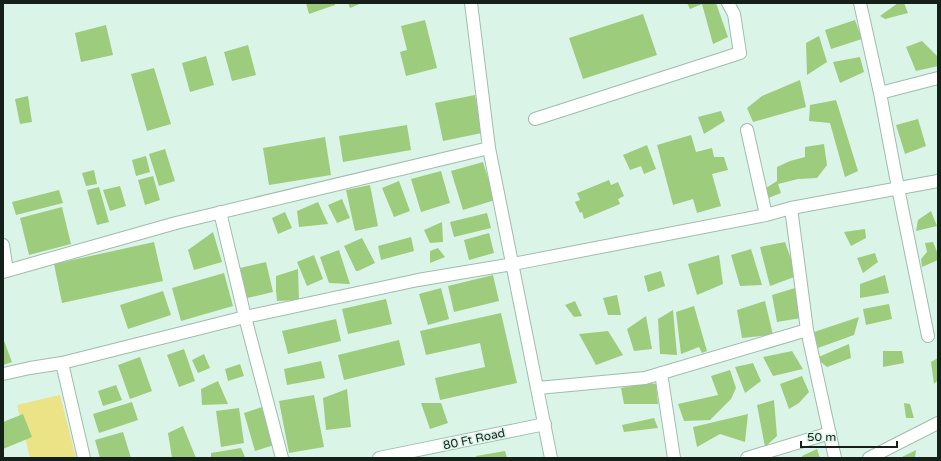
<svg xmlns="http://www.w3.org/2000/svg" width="941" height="461" viewBox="0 0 941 461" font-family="'Varela Round',sans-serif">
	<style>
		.green { fill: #ece286 }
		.building { fill: #9dcc7d }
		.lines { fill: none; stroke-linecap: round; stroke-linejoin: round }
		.minor-casing { stroke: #a1bbae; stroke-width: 14 }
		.minor { stroke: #fff; stroke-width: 12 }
		.labels { text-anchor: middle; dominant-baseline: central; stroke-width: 3.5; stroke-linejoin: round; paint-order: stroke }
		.street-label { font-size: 12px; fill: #16201b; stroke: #daf5e8 }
	</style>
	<rect width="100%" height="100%" fill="#daf5e8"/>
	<path class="green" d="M60,395L76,458H30L17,405Z"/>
	<path class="building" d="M306,3H335V5L309,14Z
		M348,3H362L350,8Z
		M687,3H716L728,37L713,44L702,4L690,9Z
		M898,3H904L908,13L885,19L880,16Z
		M643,14L657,55L583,79L569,38Z
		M425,20L437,68L406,76L400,52L407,50L401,26Z
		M855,20L862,39L831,49L825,30Z
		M106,25L113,55L81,62L75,33Z
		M819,36L827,62L807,75L806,43Z
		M922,41L938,57V66L916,71L906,47Z
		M248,45L256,75L232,81L224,52Z
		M206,56L214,85L190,92L182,63Z
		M860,57L864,72L840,83L833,62Z
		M154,68L171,124L147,131L131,74Z
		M800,80L806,107L753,122L747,108L762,96Z
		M475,95L482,133L443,141L435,103Z
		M28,96L32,122L20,124L15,99Z
		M836,100L858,171L845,177L830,123L809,121L810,105Z
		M721,111L725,121L704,134L698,117Z
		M918,119L926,146L905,154L896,125Z
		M407,125L411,150L343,162L339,136Z
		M691,135L696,152L712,148L714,157H724L728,170L712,174L721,206L697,213L693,199L673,205L657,145Z
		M325,137L331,175L269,185L263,148Z
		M824,144L827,165L817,178L798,179L778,184L781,193L766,199V188L777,181V167L790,161L805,157V147Z
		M647,145L656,169L644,174L641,166L630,170L623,155Z
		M165,149L175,181L159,186L149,154Z
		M146,156L150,172L136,176L132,160Z
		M483,162L495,200L463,210L451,171Z
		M94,170L97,184L86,186L82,173Z
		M441,171L450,203L421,212L411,179Z
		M153,176L160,200L145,205L138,180Z
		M609,180L611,185L618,182L624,196L618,199L620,204L584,219L582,212L580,213L575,202L580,200L577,193Z
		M399,181L410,211L394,217L382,188Z
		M370,185L378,226L355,231L346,190Z
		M120,186L126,206L110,211L103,190Z
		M99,187L109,222L97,225L87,190Z
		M59,190L63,203L16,215L12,202Z
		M342,199L350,218L337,223L328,205Z
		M318,202L328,224L299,227L297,211Z
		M62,207L71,244L29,255L20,218Z
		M931,211L937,226L916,231L918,220Z
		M285,212L292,228L278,234L272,218Z
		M487,213L491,228L454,237L450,222Z
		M442,222L443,242L430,243L424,230Z
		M865,229L866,238L851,246L844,232Z
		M213,232L222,262L194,270L188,250Z
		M489,233L494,253L469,260L464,240Z
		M411,237L414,251L381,260L378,246Z
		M362,238L375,263L358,271H356L344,246Z
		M154,242L163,281L62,303L54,264Z
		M785,242L797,276L770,286L760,247Z
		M933,242L938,254V260L922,267L921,259L927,252L925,243Z
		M438,248L445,257L430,263V251Z
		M751,249L762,285L740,286L731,255Z
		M339,250L350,284L329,283L320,257Z
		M875,253L878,262L863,273L857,258Z
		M314,255L323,279L307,286L297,262Z
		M719,255L723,284L697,295L688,264Z
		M266,262L273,292L247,298L240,268Z
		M298,269L299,300L277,301L276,291V276Z
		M661,271L665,286L648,292L644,276Z
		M224,273L233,306L181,321L172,288Z
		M493,275L499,301L454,312L448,286Z
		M885,275L889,293L860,298V284Z
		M441,288L449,319L428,325L419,294Z
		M795,288L801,318L777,322L772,295Z
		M163,291L171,315L128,329L120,305Z
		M617,295L621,315H608L603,298Z
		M386,299L392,324L348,334L342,309Z
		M575,301L582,316L574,317L565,305Z
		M765,301L773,335L742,338L737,310Z
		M889,304L892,319L866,325L863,309Z
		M694,306L707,351L702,353L699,347L681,354L676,312Z
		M673,310L677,355L660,354L658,319Z
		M501,313L517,383L440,400L435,378L485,367L480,343L426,355L420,331Z
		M646,316L652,349L634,351L627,329Z
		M859,317L854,335L818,348L814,332Z
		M336,319L341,341L288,354L282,331Z
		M608,331L623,355L596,365L579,334Z
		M3,338L12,362L3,365Z
		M399,340L405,365L344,380L338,355Z
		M849,344L851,358L827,367L816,358Z
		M184,349L195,381L179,387L167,355Z
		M792,351L803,369L773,376L763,357Z
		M883,351H902L904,363L883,367Z
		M204,354L210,368L198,373L192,360Z
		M140,357L152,391L130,399L118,365Z
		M938,358V380L934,384L931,362Z
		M321,361L325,378L287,385L284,369Z
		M753,363L761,381L745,393L735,367Z
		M240,364L244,376L228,381L225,369Z
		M730,370L736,388L731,399L710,420L684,421L678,404L718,395L711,376Z
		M802,376L809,392L799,403L789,409L780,384Z
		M218,381L228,404L202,405L201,389Z
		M638,381L656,384L658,404H624L621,388L637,385Z
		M116,385L122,400L103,406L98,391Z
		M347,389L351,427L326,430L323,398Z
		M314,395L324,447L289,453L279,401Z
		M774,400L777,436L765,447L757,405Z
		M132,402L138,420L99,433L93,414Z
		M421,403H441L448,423L430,429Z
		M904,403L910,404L914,418H906Z
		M262,407L274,445L255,451L244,413Z
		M239,408L244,443L221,447L216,411Z
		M23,414L32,437L3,449V422Z
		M748,414L745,442L720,434L697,447L693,427Z
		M654,418L658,428L624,432L622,425Z
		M183,426L196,458H172L168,433Z
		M123,432L131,458H100L95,440Z
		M241,448L245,457L242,458H211V453Z
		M817,449L820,458H802V456Z
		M916,450L915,458H900Z
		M505,451L507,458H477L476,456Z"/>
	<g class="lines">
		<g class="minor-casing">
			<path id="minor" d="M471,3L489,148
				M860,3L880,93L898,188L928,336
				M880,93L938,78
				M535,119L740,53L734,14L728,3
				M747,130L766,215
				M220,212L245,317L282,458
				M3,245L7,271
				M3,272L176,223L489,148L551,458
				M807,330L835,458
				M62,363L84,458
				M661,373L674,458
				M3,374L30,368L62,363L245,317L418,280L513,264L766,215L791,208L938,181
				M538,388L645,378L807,330L791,208
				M379,458L545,424
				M747,458L830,433
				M869,458L938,423"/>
		</g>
		<use href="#minor" class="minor"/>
	</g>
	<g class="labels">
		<g class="street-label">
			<text transform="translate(474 439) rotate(-12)">80 Ft Road</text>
		</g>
	</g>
	<rect width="941" height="461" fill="none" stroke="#16201b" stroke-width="8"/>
	<path d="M801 441v6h96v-6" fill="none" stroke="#16201b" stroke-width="2"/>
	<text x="807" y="441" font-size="12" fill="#16201b" stroke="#daf5e8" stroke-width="3" paint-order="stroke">50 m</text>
</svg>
